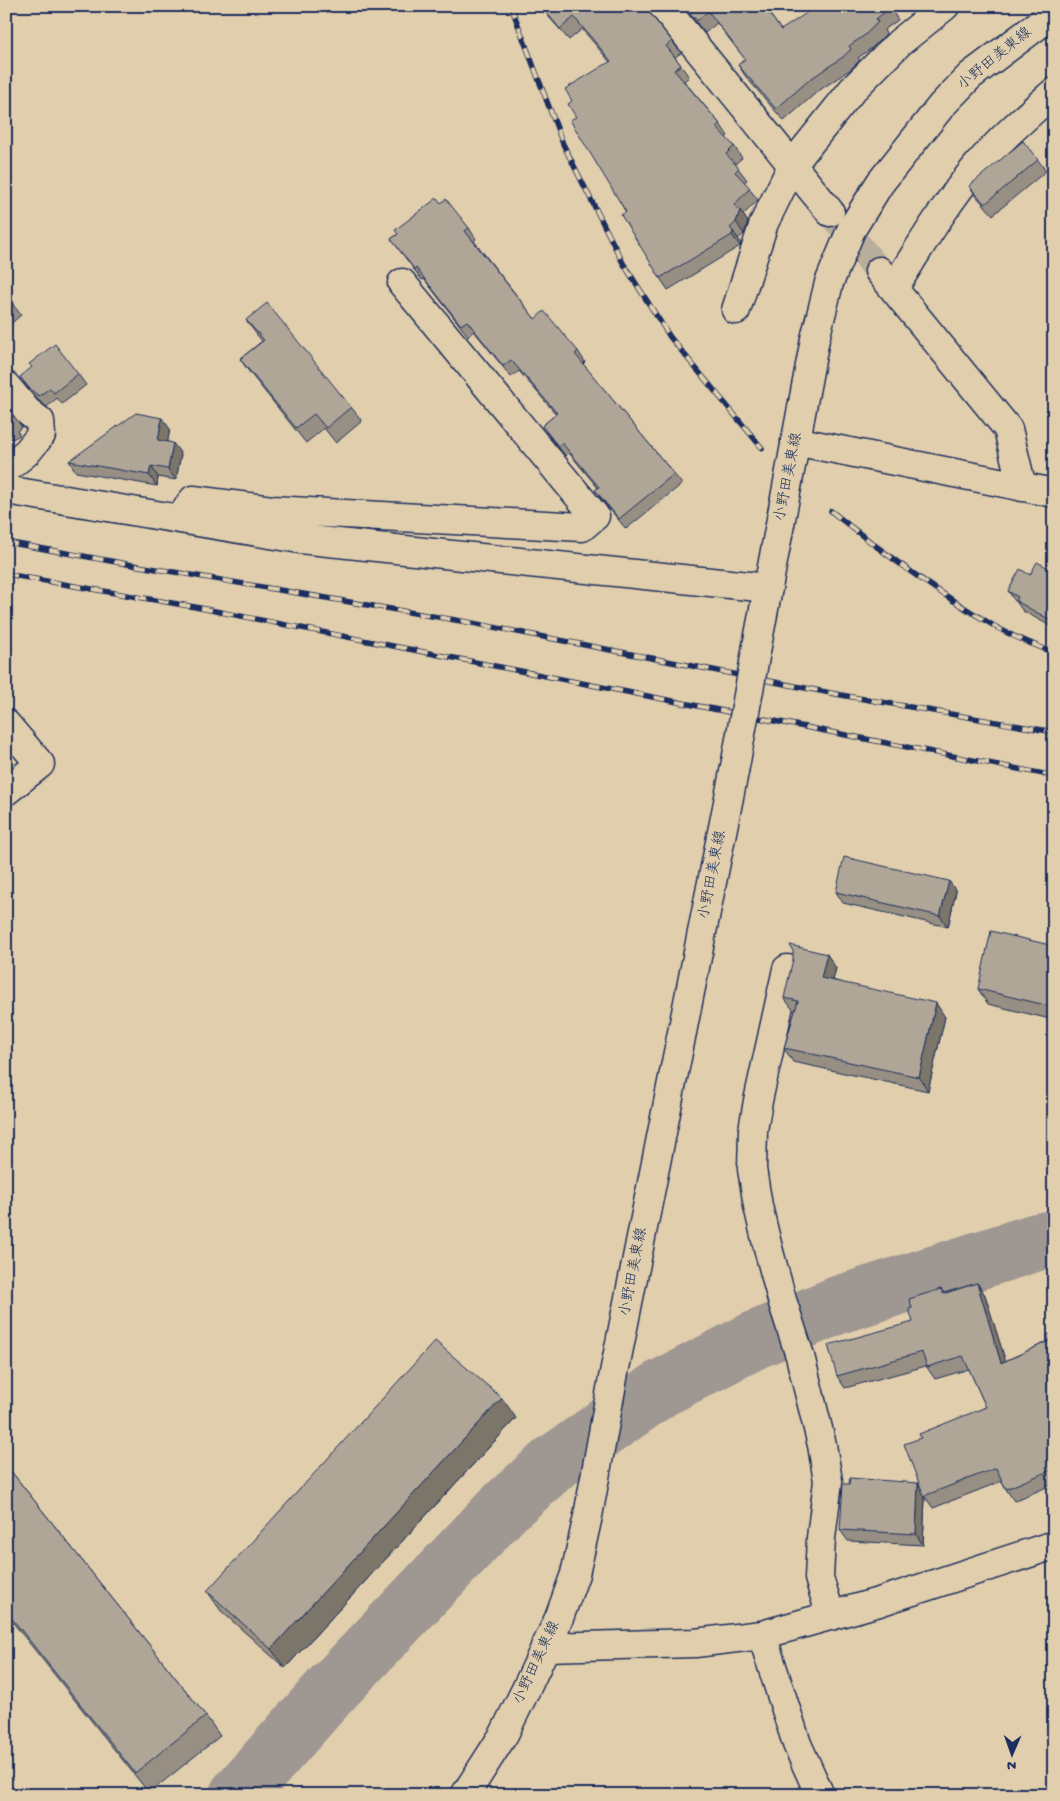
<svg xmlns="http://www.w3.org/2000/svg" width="1060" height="1801" viewBox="0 0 1060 1801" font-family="'Gochi Hand','Klee One',sans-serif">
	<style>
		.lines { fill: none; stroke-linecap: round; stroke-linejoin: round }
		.river { stroke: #9e9792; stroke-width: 58 }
		.minor-tunnel { stroke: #b9ae9c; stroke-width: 28; stroke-dasharray: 28 14; stroke-linecap: butt }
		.minor-casing { stroke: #1b2f5e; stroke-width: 31 }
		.major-casing { stroke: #1b2f5e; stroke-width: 31 }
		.minor { stroke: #e1ceac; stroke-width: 28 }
		.major { stroke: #e1ceac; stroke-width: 28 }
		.rail-casing { stroke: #1b2f5e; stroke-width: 5.5 }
		.rail { stroke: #e1ceac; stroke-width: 4; stroke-dasharray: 11; stroke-linecap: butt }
		.major-bridge-casing { stroke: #1b2f5e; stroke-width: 31; stroke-linecap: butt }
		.major-bridge { stroke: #e1ceac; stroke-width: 28 }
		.wall { fill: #978f83; stroke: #1b2f5e }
		.shaded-wall { fill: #7b746a; stroke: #1b2f5e }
		.building { fill: #b0a698; stroke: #1b2f5e }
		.labels { text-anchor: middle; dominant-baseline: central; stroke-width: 5; stroke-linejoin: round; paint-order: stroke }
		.street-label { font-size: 15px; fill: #1b2f5e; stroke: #e1ceac }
	</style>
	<rect width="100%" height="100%" fill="#e1ceac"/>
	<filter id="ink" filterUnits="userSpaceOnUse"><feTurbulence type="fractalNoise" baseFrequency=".02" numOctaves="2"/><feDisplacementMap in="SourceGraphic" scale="10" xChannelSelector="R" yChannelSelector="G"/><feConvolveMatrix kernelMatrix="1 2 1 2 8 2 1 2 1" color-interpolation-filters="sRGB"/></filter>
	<g filter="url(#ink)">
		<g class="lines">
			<path class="river" d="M238,1795L331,1690L504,1508L553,1464L660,1389L755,1340L838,1305L1037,1242L1054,1239"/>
			<path class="minor-tunnel" d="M830,212L879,271"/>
			<g class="minor-casing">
				<path id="minor" d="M663,6L830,212
					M879,271L1008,429L1022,487
					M894,288C920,247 945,204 977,166C1000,139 1028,115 1054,92
					M736,310L764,223L793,164L853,89L899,43L945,6
					M6,386L27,411L40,421L41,435L27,452L6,469
					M795,441L1054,493
					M6,490L300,539L768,588
					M180,519L193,500L272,510L582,527L595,516L402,283
					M6,724L40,764L6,791
					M787,969L758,1101L753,1130L752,1169L758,1206L767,1244L782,1300L800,1356L822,1445L828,1481L821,1538L819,1578L831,1616
					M762,1635L797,1744L820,1795
					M545,1647L695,1643L762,1635L879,1602L1054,1545"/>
			</g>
			<g class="major-casing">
				<path id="major" d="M757,646L815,339L829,283L851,230L880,183L942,105L970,76L1054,13
					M465,1795L504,1734L528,1685L559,1618L575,1574L588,1516L613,1378L734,772"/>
			</g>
			<use href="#minor" class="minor"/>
			<use href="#major" class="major"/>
			<g class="rail-casing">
				<path id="rail" d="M511,6L563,144L623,263L670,337L762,448
					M831,511C882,552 935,591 991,624C1010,636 1033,644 1054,653
					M6,542L127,564L467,622L841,695L1054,732
					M6,574L195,607L1054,776"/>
			</g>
			<use href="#rail" class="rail"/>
			<g class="major-bridge-casing">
				<path id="major-bridge" d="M734,772L757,646"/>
			</g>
			<use href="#major-bridge" class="major-bridge"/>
		</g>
		<path class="wall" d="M541,6H648V9L649,12L672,41L681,53L675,57L689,77L684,81L720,124L728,136L726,138L734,146L742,158L735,164L747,180L744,182L758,200L743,215L748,222L744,234L738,239L741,243L740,246L668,290L660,278L576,117L572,101L610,62L582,29L569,40L549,17Z
			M683,6H764L781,30L889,6L898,20L884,30L886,34L873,47L858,58L860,60L851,69L817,92L784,121L746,77L738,65L745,59L717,23L705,33Z
			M1038,160L1046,171L993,215L977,197L969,186Z
			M441,203L469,228L476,239L474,241L535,319L578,351L585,362L583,364L674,474L682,484L626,529L603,501L595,490L598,488L569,453L566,456L550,437L542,426L556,414L519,371L511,377L474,331L468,336L424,279L422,280L391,239Z
			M6,296L21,315L6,328Z
			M246,320L351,407L362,421L336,443L324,428L306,443L250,373L240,359L262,341L257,335Z
			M78,374L86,385L62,404L57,398L47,407L38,400L28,388L20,377Z
			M6,407L14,416L22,427L17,431L20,435L6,442Z
			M170,429L167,442L181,454L176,480L158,477L157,486L76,472L69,461Z
			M1054,571V628L1023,611L1017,603L1015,601L1008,591L1030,575Z
			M956,891L948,927L843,903L836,892Z
			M1054,946V1020L988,1004L978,989Z
			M836,968L833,980L945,1017L928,1091L793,1062L784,1048L795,1012L794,1011L784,998Z
			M977,1283L985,1295L1005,1361L1049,1341L1054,1332V1484L1014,1501L1006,1489L1002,1481L933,1508L925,1497L923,1545L848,1541L840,1530L921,1488V1438L986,1407L969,1369L935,1379L926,1366L845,1388L837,1376L913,1322L912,1308L941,1289L944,1293Z
			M516,1418L285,1668L221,1611L207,1591Z
			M6,1465L206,1716L220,1736L149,1793L6,1614Z"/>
		<path class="shaded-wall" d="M740,210L748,222L744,234L736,222Z
			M733,231L741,243L740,246L732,235Z
			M162,418L170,429L166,451L158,440Z
			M173,443L181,454L176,480L168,469Z
			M151,466L158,477L157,486L149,475Z
			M949,881L956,891L948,927L940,916Z
			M827,954L836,968L830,991L821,978Z
			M936,1003L945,1017L928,1091L919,1077Z
			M977,1283L985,1295L1010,1375L1001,1363Z
			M502,1398L516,1418L285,1668L271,1649Z
			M918,1483L925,1494L924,1496L925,1497L923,1545L916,1534Z"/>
		<path class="building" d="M541,6H644L672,41L666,46L681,65L674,70L720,124L716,127L734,146L726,154L739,168L735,172L750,188L734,205L740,210L736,222L730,228L733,231L732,235L660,278L621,215L626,212L570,120L576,117L568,104L572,101L565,89L611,61L574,17L560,29Z
			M685,6H764L781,30L817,6H889L890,8L876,19L878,22L865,35L849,46L851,49L843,57L809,80L776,109L738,65L745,59L708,11L697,21Z
			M1023,141L1038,160L985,204L969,186Z
			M437,198L441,203L446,199L469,228L465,231L535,319L544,311L578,351L575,354L674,474L619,519L595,490L599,487L562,443L558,446L542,426L557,413L511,360L503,366L467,321L461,325L416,268L415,270L391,239L398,234L395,230Z
			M6,296L14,305L6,311Z
			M267,303L351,407L326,428L314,414L296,428L240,359L264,340L246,320Z
			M55,344L78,374L54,393L50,388L39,396L30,389L20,377L32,367L29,364Z
			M6,407L14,416L9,420L12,424L6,427Z
			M136,413L162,418L158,440L173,443L168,469L151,466L149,475L69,461Z
			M1037,562L1054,571V622L1016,601L1018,597L1008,591L1020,569L1030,575Z
			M844,857L949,881L940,916L836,892Z
			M991,931L1054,946V1007L978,989Z
			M790,945L827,954L821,978L936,1003L919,1077L784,1048L798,1001L784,998L793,959V951Z
			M977,1283L1001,1363L1049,1341L1047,1335L1054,1332V1466L1050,1467L1051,1470L1006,1489L996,1468L924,1496L904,1444L921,1438L919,1434L986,1407L963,1356L927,1367L922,1352L837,1376L828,1345L913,1322L909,1309L912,1308L909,1299L941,1289L943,1294Z
			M435,1341L502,1398L271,1649L207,1591Z
			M6,1465L206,1716L135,1773L6,1611Z
			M850,1478L918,1483L916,1534L840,1530L843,1484H849Z"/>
	</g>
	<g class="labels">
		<g class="street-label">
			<text transform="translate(995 59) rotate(-39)">小野田美東線</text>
			<text transform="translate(789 477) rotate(-79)">小野田美東線</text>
			<text transform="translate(713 875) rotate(-79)">小野田美東線</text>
			<text transform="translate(634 1272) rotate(-79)">小野田美東線</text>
			<text transform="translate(537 1663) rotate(-65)">小野田美東線</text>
		</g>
	</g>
	<rect width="1060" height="1801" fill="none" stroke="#e1ceac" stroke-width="25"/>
	<rect x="12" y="12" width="1035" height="1776" fill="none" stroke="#1b2f5e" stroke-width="2" filter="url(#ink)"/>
	<g transform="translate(1012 1754) rotate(182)" stroke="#e1ceac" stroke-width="4" paint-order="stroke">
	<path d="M0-4L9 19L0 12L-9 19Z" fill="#1b2f5e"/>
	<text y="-8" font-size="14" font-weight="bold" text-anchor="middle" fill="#1b2f5e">N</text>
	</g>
</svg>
